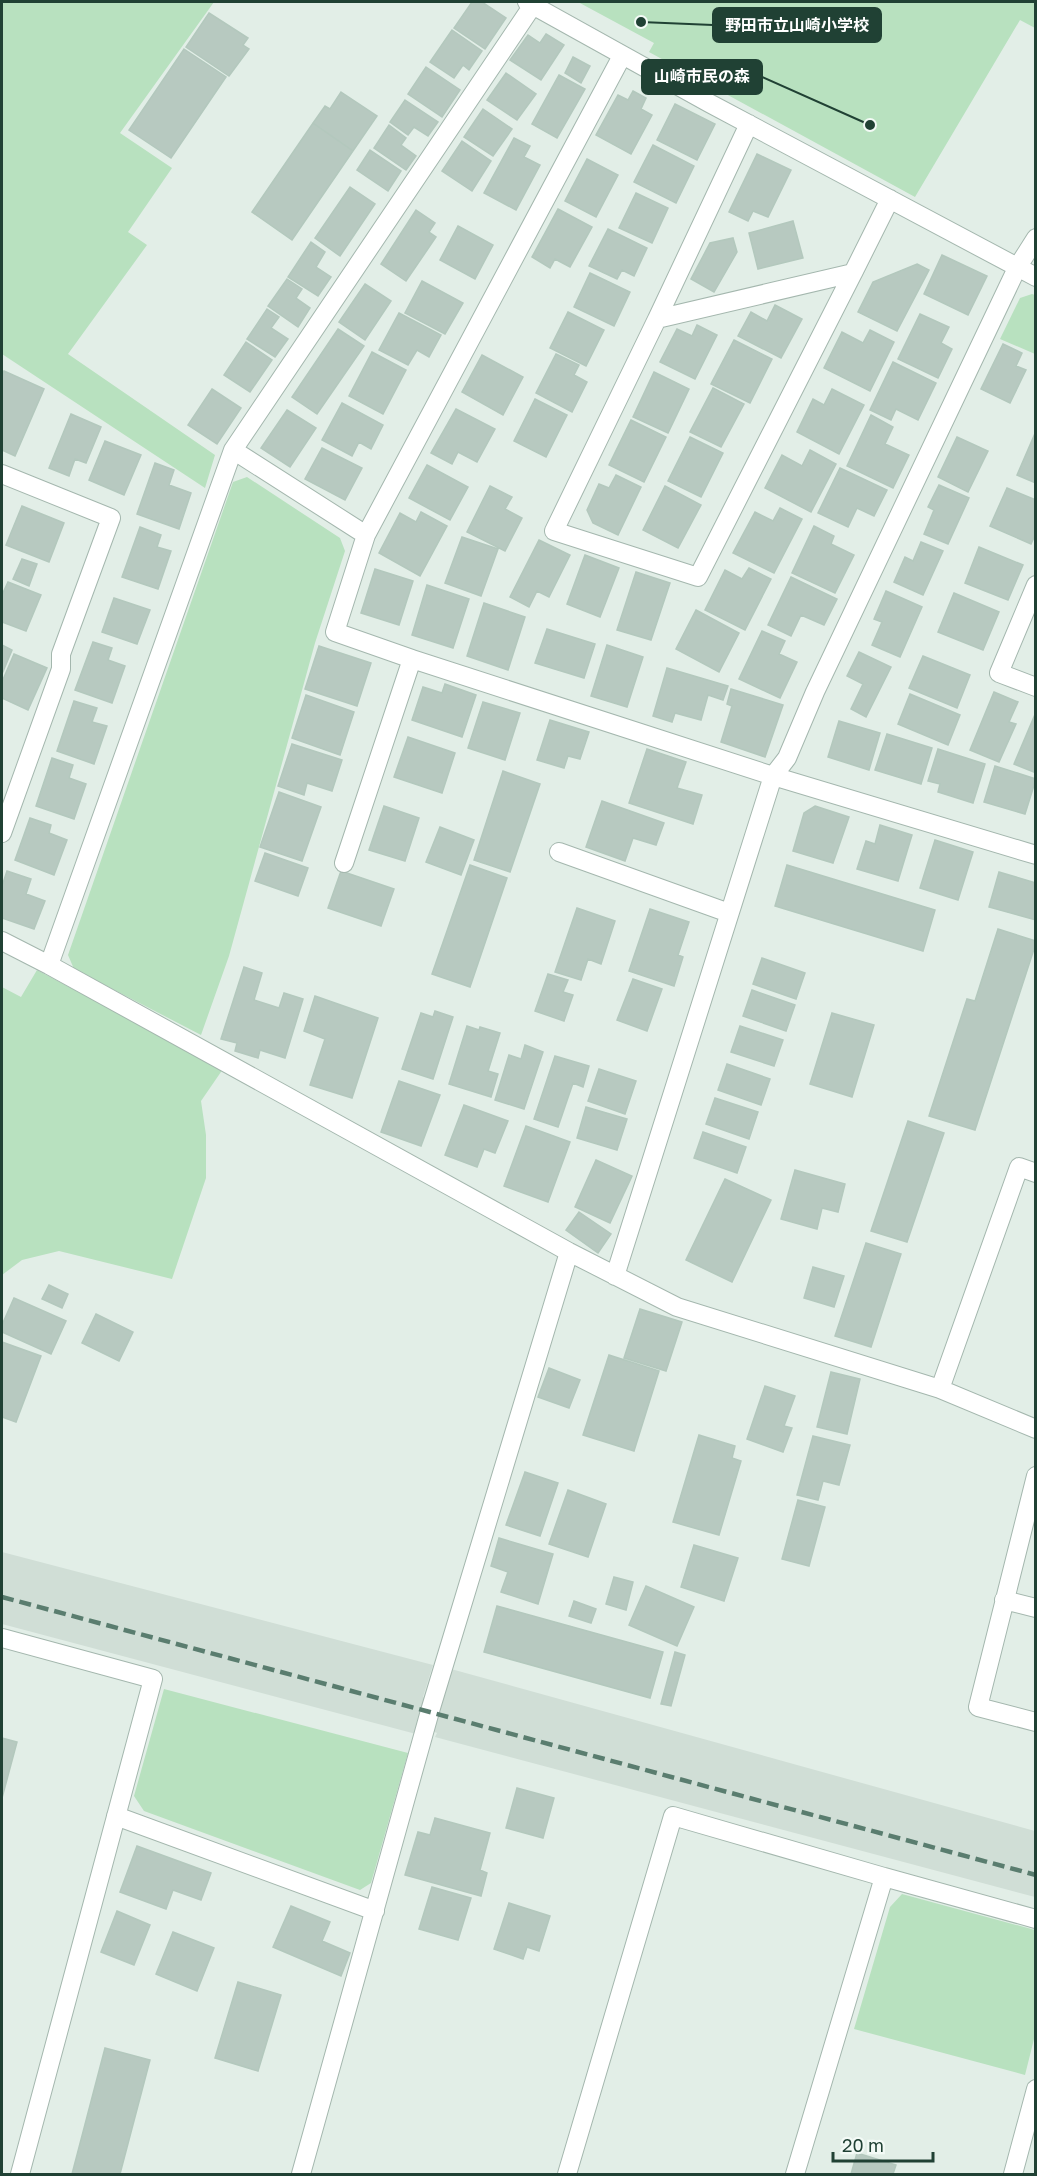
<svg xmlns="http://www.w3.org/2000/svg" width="1037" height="2176" viewBox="0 0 1037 2176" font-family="'Golos Text','Noto Sans JP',sans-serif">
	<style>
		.built { fill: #d0ded6 }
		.green { fill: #b8e1bf }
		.building { fill: #b7c9c0; stroke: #b3c8bd; stroke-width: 1.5 }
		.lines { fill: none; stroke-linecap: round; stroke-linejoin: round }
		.minor-casing { stroke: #a4b7ae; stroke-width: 20 }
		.minor { stroke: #fff; stroke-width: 18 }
		.rail { stroke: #5a7d6f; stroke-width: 4.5; stroke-dasharray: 12 6; stroke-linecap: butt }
		.leader { fill: none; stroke: #204134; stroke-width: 2 }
		.callout-dot { fill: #204134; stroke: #f3faf6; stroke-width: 2 }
		.callout { fill: #204134; stroke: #204134; stroke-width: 2 }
		.callout-label { font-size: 16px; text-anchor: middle; font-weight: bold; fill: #fff }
	</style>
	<rect width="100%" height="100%" fill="#e2eee7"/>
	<path class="built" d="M2,1552L433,1665L423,1697L428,1700L416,1734L2,1624Z
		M451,1669L1035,1831V1897L435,1737L437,1733L430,1730Z"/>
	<path class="green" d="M2,2H214L120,133L172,168L128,232L147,245L68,354L215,455L205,488L2,354Z
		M578,2H1035V28L1020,20L915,197L649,52L654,43Z
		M1032,294L1035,295V354L1000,339L1020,298Z
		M247,477L340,538L345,551L315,643L229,956L201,1035L74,969L68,955L233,482Z
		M37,970L223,1069L201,1101L206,1135V1178L172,1279L59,1251L22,1260L2,1275V987L21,997Z
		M164,1689L408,1753L371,1883L360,1890L144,1811L134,1796Z
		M902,1894L1035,1930V2035L1025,2075L854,2029L890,1907Z"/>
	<path class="building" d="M472,2H482L506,18L485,49L454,28Z
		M209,13L248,38L243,45L249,49L229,76L186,47Z
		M452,30L482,51L469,70L463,65L454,78L430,62Z
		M546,34L564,45L541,80L510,60L528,35L540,43Z
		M184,49L226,77L171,158L129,130Z
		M573,57L590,66L581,83L565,73Z
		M426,67L460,90L442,117L408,94Z
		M506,73L536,94L517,120L487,100Z
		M559,75L585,89L557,138L532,124Z
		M633,91L646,98L641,109L652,115L631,154L596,135L618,95L628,100Z
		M341,92L377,116L353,151L313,123L325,106L330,109Z
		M405,100L438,122L428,136L414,127L408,135L390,122Z
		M675,104L715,124L697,160L657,140Z
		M483,109L512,129L493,156L464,137Z
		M313,123L353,151L292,240L252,212Z
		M389,125L406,138L401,145L416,156L406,170L374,148Z
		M514,138L530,146L524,157L540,165L516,210L484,193Z
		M462,141L491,161L472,191L442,171Z
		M653,145L694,166L676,203L634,182Z
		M370,150L401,171L388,191L357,170Z
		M757,154L791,170L768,217L753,211L748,221L729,212Z
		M587,159L618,175L596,217L565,201Z
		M350,187L375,204L340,256L315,238Z
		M636,193L668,208L652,243L619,228Z
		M558,209L592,227L570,267L555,259L550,268L532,257Z
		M416,210L435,223L429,232L436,237L406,281L381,264Z
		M793,221L803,258L758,269L749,233Z
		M458,226L493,245L475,279L440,260Z
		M608,229L647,248L634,276L622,270L617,279L589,266Z
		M733,238L737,252L714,292L691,279L710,243Z
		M311,242L325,252L316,267L331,277L318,296L288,277Z
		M942,255L987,276L968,315L924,294Z
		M917,264L929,270L897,331L858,312L873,282Z
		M590,273L630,292L614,326L574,307Z
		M287,279L302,289L296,298L310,308L298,327L268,306Z
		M422,281L463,303L445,334L405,313Z
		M365,284L391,301L365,340L339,322Z
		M775,305L802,319L781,358L738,336L751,312L767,321Z
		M267,309L279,317L271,328L288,339L275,357L247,339Z
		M568,312L604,330L586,366L550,348Z
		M399,313L441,335L429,357L417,350L408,365L379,350Z
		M920,314L949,327L941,343L952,349L938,378L898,359Z
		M697,325L717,335L695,379L660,362L677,329L692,336Z
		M338,329L364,346L317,414L292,397Z
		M870,330L894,342L870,391L824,368L842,332L863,343Z
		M734,340L772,359L750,403L711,384Z
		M246,342L272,360L250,392L224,375Z
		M1003,344L1022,353L1016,366L1026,370L1010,403L981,389Z
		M372,352L406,370L383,414L349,396Z
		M556,354L579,365L574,375L587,382L572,412L536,393Z
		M482,355L523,377L503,415L462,392Z
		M893,362L936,383L918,420L896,409L891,420L870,410Z
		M4,371L44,389L15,456L2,450V376Z
		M654,372L689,389L668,433L633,417Z
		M713,388L744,404L721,447L690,432Z
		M212,389L241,408L217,444L188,425Z
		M832,389L864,405L839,454L797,432L813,399L824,405Z
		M535,399L567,415L546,457L514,441Z
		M342,403L383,425L371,449L359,442L352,456L322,440Z
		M456,409L495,429L477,462L458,452L452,464L431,453Z
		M287,410L316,428L290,467L261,448Z
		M71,414L101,427L86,463L75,459L69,476L49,468Z
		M871,415L893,427L885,444L909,455L893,488L847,466Z
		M631,420L666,437L644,482L609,465Z
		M1036,431V483L1017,475Z
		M690,437L723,453L701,497L668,481Z
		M957,437L988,451L968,492L938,477Z
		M105,441L141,455L124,495L89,480Z
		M322,448L362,468L345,500L305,479Z
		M810,450L836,464L811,512L765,488L782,455L802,466Z
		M155,463L174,470L169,485L191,493L179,529L137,514Z
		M427,465L468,487L450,520L409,498Z
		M840,468L887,490L874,516L857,508L848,527L818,513Z
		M616,475L641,487L618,535L593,523L587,510L599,484L609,488Z
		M939,485L969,498L948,544L924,534L934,510L928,507Z
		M490,486L512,497L505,509L522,518L505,551L467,532Z
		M665,486L701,505L678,548L643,530Z
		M1007,488L1036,500V533L1031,544L990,526Z
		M22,506L64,523L49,562L6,545Z
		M780,508L802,519L774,573L733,553L755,512L773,521Z
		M421,512L447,526L420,576L379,553L400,513L416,522Z
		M814,526L834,536L831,544L854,555L835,593L792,573Z
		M140,527L161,535L157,547L171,551L158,589L122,577Z
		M462,537L498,549L481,596L445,583Z
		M539,540L570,555L549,597L537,591L529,607L510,597Z
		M921,542L943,551L923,595L894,582L905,557L913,561Z
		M979,547L1023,565L1008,600L965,583Z
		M585,555L619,568L600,617L567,604Z
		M22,559L37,564L29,586L13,579Z
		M749,568L771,579L745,630L705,610L725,570L742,579Z
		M375,569L413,581L399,625L361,613Z
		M636,572L670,583L651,640L617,630Z
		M791,577L837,599L824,625L801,615L791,636L768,625Z
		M8,582L41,595L26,631L2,622V595Z
		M427,585L469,599L453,648L412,635Z
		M886,591L922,607L900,657L872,645L882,622L874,619Z
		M954,593L999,612L983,650L938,632Z
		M114,598L150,610L137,644L102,632Z
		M484,603L525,617L508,670L467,656Z
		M696,610L739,633L719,672L676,649Z
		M547,629L595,644L584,678L535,663Z
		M762,631L785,641L779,654L797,662L780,698L739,679Z
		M93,642L112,648L108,660L125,666L112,703L75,690Z
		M2,645L12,650L2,674Z
		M607,645L643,657L627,707L591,696Z
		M319,646L371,663L357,706L305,689Z
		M859,652L891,667L866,717L851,709L863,684L847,676Z
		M14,654L47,668L28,710L2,698V682Z
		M923,656L970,675L957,708L909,688Z
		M667,668L728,686L723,700L708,695L701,720L675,713L672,722L653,716Z
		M445,684L476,695L462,737L412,720L423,687L442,693Z
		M731,689L783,705L765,757L721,742L732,706L727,704Z
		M994,692L1018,702L1009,722L1016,724L999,762L970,750Z
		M910,694L960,715L948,745L898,724Z
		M306,695L354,712L340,755L292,738Z
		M74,701L97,708L92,722L107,726L94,764L57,751Z
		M483,702L520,713L505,760L468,748Z
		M1036,712V773L1014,764Z
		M550,720L589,732L580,759L568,756L564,768L537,760Z
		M839,721L880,733L869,770L828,757Z
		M887,734L932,748L921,784L875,770Z
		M408,737L455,753L442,793L394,777Z
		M292,744L342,760L332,791L307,783L304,795L278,786Z
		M647,749L686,762L677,788L702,795L693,824L629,803Z
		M938,749L985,764L973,803L938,792L940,784L928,781Z
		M52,758L73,765L69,778L86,784L74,819L36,806Z
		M995,766L1036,779L1025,814L984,802Z
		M503,771L540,784L510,872L474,860Z
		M279,792L321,807L302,861L260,847Z
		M602,801L664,823L656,845L633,838L625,861L586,847Z
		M384,806L419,818L405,861L369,850Z
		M815,806L849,817L833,863L793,851L804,813Z
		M30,818L51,825L49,833L67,840L54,875L15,860Z
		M880,825L912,835L898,881L857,869L866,841L875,844Z
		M440,827L474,840L461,875L426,862Z
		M935,840L973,852L958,900L920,888Z
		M265,853L308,868L298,896L255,881Z
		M470,865L507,878L470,987L432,974Z
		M787,865L935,910L923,951L775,906Z
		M7,871L31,879L26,894L45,901L34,929L2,918V886Z
		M341,871L394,889L381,926L328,908Z
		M999,872L1036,883V920L989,907Z
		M577,908L615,921L601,964L588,959L581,980L555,972Z
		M650,909L689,922L678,955L683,957L674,986L629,971Z
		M998,929L1036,941V943L975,1130L929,1116L967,999L975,1001Z
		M762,958L805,973L796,999L753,984Z
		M244,967L262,973L254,1000L279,1008L284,993L303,999L285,1058L260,1050L258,1058L235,1051L237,1043L221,1039Z
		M548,974L568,980L563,992L573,995L564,1021L535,1011Z
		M633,979L662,989L647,1031L617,1020Z
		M752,990L795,1005L786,1031L743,1016Z
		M315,996L378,1018L352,1098L310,1085L325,1039L304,1031Z
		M435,1011L453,1017L433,1079L402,1069L421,1013L433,1017Z
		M832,1013L874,1025L852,1097L810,1084Z
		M467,1026L479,1030L480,1027L500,1033L488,1071L498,1074L491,1097L449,1084Z
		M740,1026L783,1040L774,1066L731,1052Z
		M525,1045L543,1052L524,1109L495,1100L509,1055L521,1059Z
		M555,1056L589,1066L583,1087L573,1083L558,1127L534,1119Z
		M727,1064L770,1079L761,1105L718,1090Z
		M599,1069L636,1081L625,1114L588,1101Z
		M399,1081L440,1095L421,1146L381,1132Z
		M715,1098L758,1112L749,1139L706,1124Z
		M464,1105L508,1121L495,1153L484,1149L477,1167L445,1155Z
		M586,1107L627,1119L617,1150L577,1138Z
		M908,1121L944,1133L907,1242L871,1231Z
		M526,1126L570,1142L548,1202L504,1186Z
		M703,1132L746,1147L737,1173L694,1158Z
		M596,1160L632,1176L610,1223L575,1207Z
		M795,1170L845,1184L838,1212L822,1208L817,1229L781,1219Z
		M725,1179L771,1200L732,1282L686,1260Z
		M579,1212L611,1234L598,1253L566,1230Z
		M866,1243L901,1254L871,1347L835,1336Z
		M813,1267L844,1276L834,1307L804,1298Z
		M49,1285L68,1294L62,1308L42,1299Z
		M14,1298L66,1321L51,1354L2,1332V1325Z
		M640,1309L682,1322L666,1371L624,1358Z
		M96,1314L133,1332L119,1361L82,1343Z
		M2,1342L41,1356L16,1422L2,1417Z
		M609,1355L659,1371L634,1451L583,1435Z
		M549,1368L580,1380L569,1408L538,1397Z
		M831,1372L860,1379L847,1434L817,1427Z
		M765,1386L795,1396L784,1426L792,1428L783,1452L747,1439Z
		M699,1435L735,1446L732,1458L741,1461L719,1535L673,1522Z
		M813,1436L850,1445L839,1485L823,1481L818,1500L797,1495Z
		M525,1472L558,1483L540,1536L506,1525Z
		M568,1490L606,1504L588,1557L549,1544Z
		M798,1500L825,1507L809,1566L782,1559Z
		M499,1538L553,1554L538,1604L501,1592L508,1572L491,1566Z
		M694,1545L738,1558L724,1601L681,1587Z
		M614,1577L633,1582L626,1610L606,1604Z
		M646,1586L694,1607L677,1646L629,1625Z
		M574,1601L596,1609L591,1623L569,1616Z
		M497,1606L663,1652L650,1698L484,1652Z
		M675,1652L685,1655L671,1706L661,1704Z
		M2,1738L17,1742L2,1798Z
		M517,1788L554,1798L543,1838L506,1828Z
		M435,1818L490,1833L480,1870L487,1873L481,1896L405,1875L418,1832L430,1835Z
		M137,1846L211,1873L201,1900L173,1890L166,1909L120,1892Z
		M432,1887L471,1898L458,1940L419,1929Z
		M509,1903L550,1916L539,1951L527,1947L523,1959L494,1949Z
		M291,1906L330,1922L322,1941L350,1953L341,1976L273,1947Z
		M117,1911L150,1925L134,1965L101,1952Z
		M173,1932L214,1948L197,1991L156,1974Z
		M238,1982L281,1995L258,2071L215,2058Z
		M105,2048L150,2060L120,2174H72Z
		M857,2153L896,2165L893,2174H851Z"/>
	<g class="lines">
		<g class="minor-casing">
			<path id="minor" d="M527,2L709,103L1036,277
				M853,273L698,577L554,531L657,319L853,273L890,199
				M657,319L749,124
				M233,450L366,535L622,56
				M2,474L111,518L61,654V669L2,833
				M366,535L335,632L412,659
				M1036,585L999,673L1036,687
				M559,852L729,913
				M344,863L412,659L773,776L1036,855
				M2,941L49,965L569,1252L677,1307L940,1389L1036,1429
				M49,965L233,450L533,5
				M615,1276L773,776L787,758L815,692L1017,268L1036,238
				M940,1389L1019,1167L1036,1173
				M1036,1476L978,1707L1036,1722
				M1004,1600L1036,1608
				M2,1638L153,1679L20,2174
				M116,1816L375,1911
				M884,1877L1036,1919
				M301,2174L430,1711L569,1252
				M567,2174L673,1816L884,1877L795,2174
				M1013,2174L1036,2089"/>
		</g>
		<use href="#minor" class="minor"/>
		<path class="rail" d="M2,1597L1036,1875"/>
	</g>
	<path class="leader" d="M641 22L713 25M870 125L762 77"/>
	<g class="callout-dot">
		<circle cx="641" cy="22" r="6"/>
		<circle cx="870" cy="125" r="6"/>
	</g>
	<g class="callout">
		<rect x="713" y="8" width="168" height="34" rx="6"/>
		<rect x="642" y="60" width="120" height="34" rx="6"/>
	</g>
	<g class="callout-label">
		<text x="797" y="31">野田市立山崎小学校</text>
		<text x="702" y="82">山崎市民の森</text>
	</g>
	<rect width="1037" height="2176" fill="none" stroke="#204134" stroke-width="6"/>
	<path d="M833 2152v9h100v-9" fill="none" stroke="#204134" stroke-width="3"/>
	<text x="842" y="2152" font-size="18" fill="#204134" stroke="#f3faf6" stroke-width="4.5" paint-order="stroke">20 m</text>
</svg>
